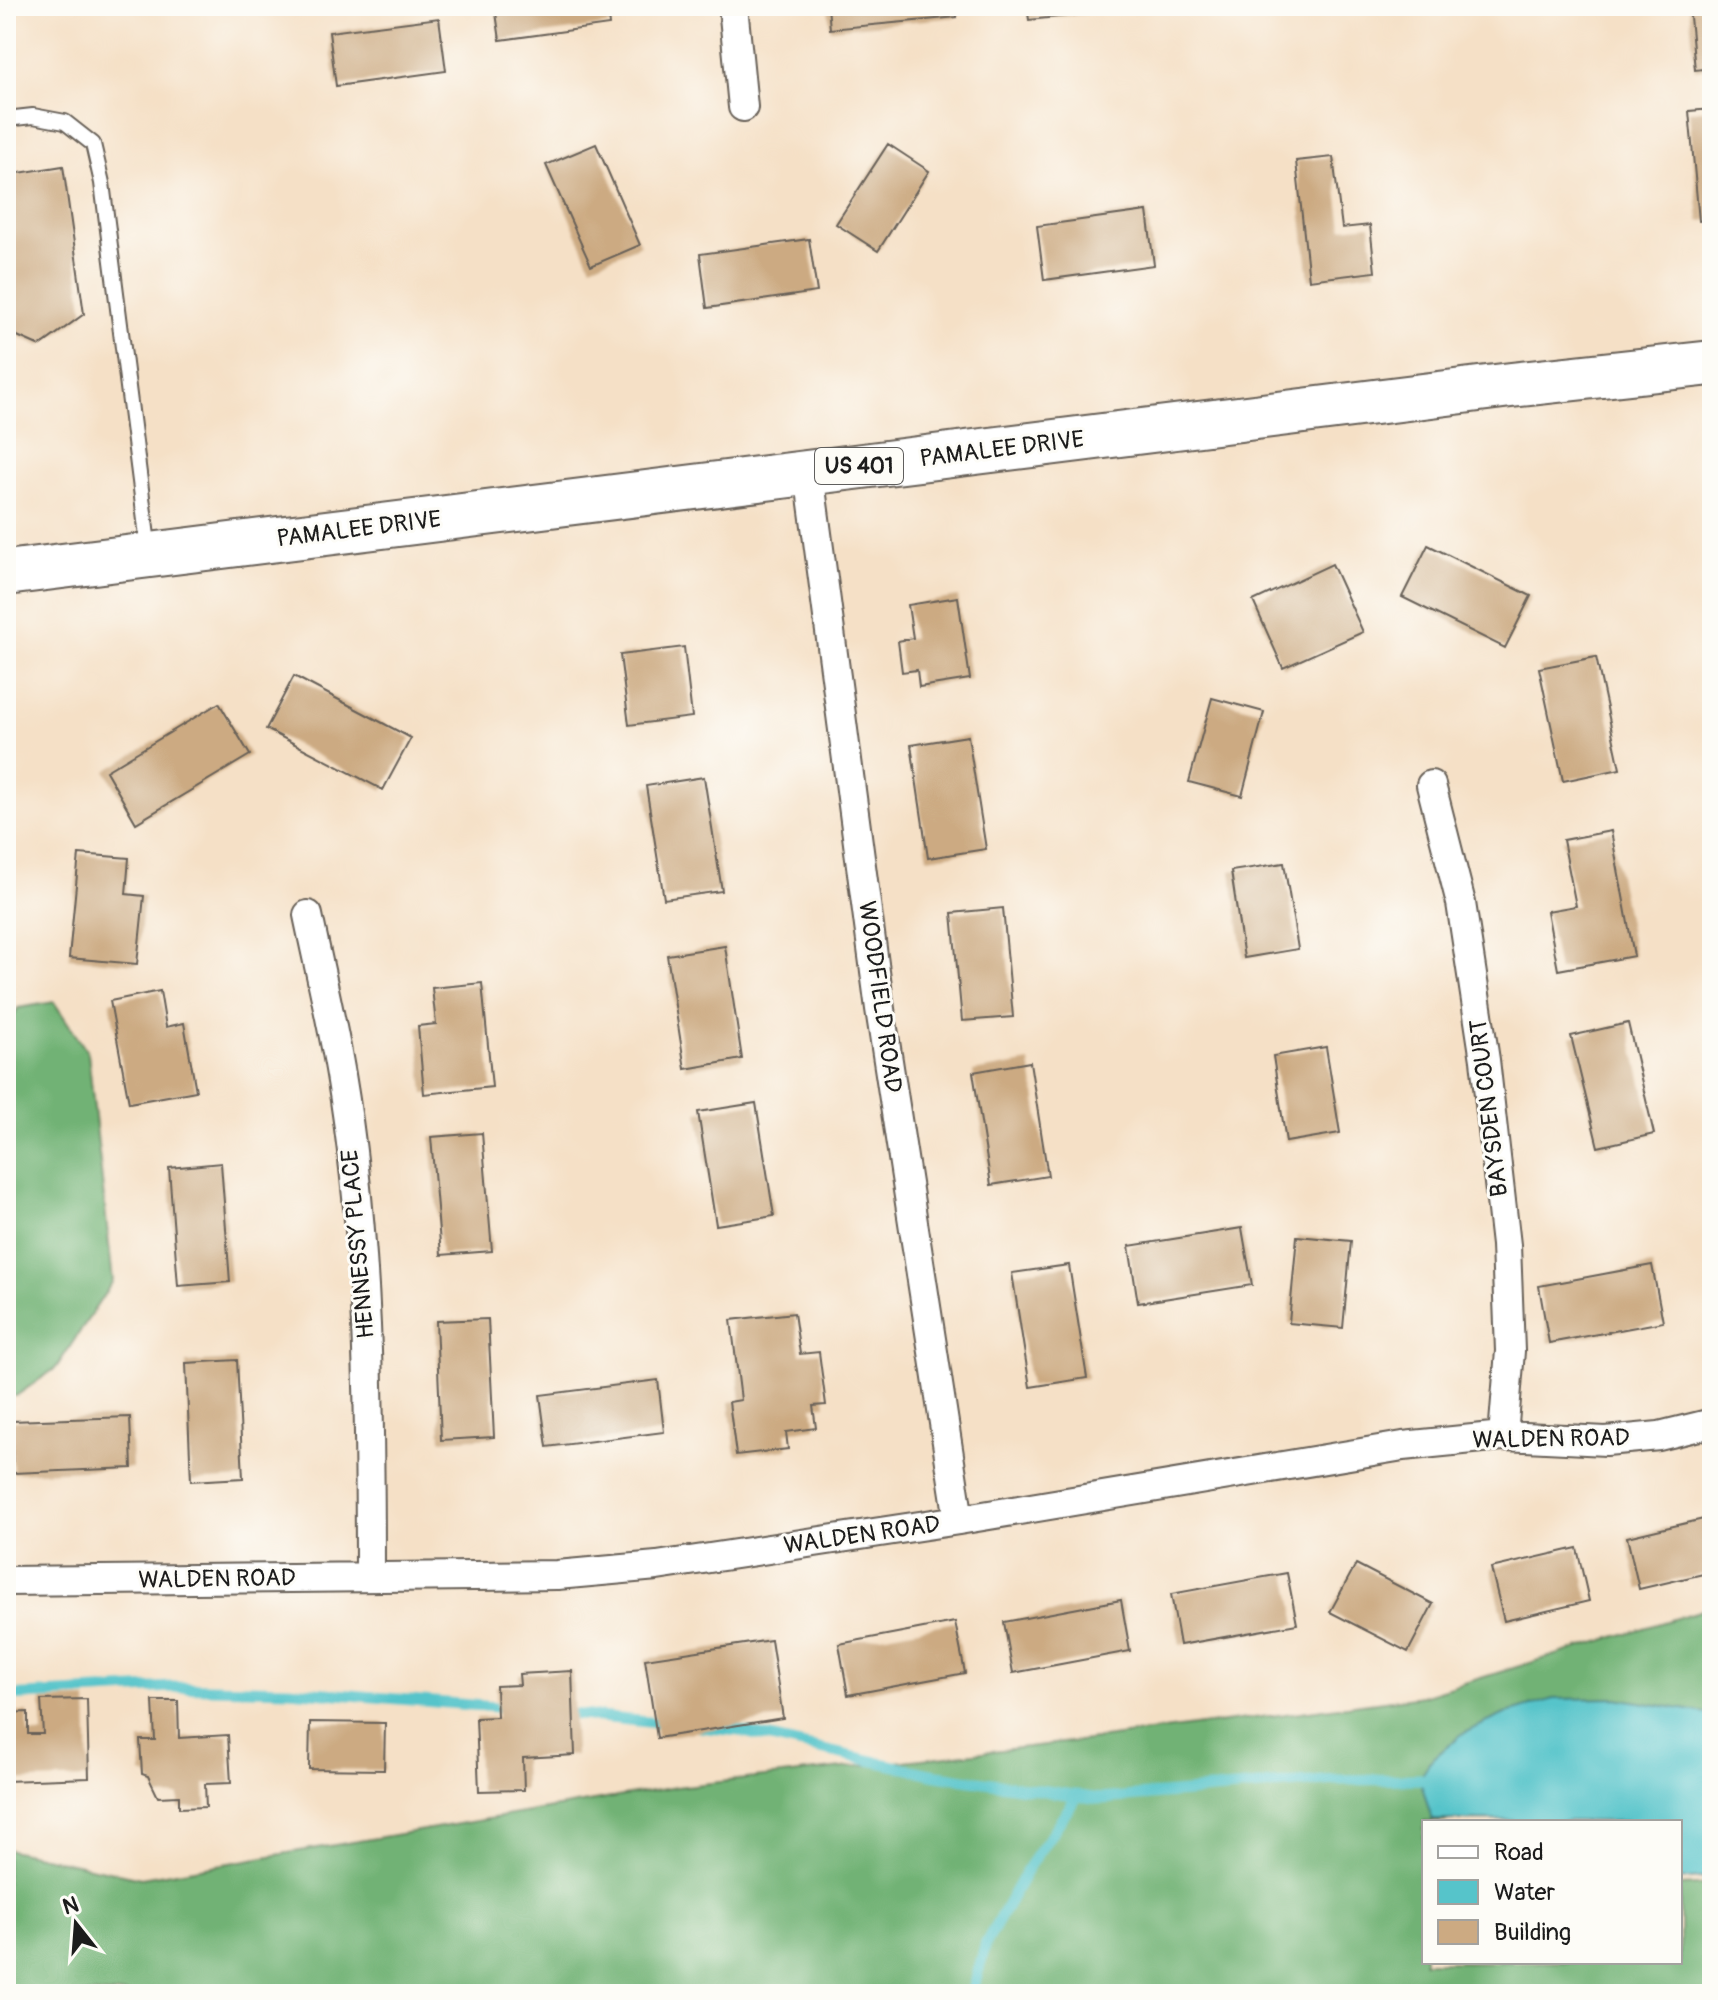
<svg xmlns="http://www.w3.org/2000/svg" width="1718" height="2000" viewBox="0 0 1718 2000" font-family="Pangolin,sans-serif">
	<style>
		.forest { fill: #71b274; stroke: #466748; stroke-width: 2 }
		.water { fill: #56c4ca; stroke: #397073; stroke-width: 2 }
		.lines { fill: none; stroke-linecap: round; stroke-linejoin: round }
		.stream { stroke: #56c4ca; stroke-width: 11 }
		.building { fill: #ccaa82 }
		.service-casing { stroke: #686158; stroke-width: 18 }
		.minor-casing { stroke: #686158; stroke-width: 32 }
		.primary-casing { stroke: #686158; stroke-width: 48 }
		.service { stroke: #fff; stroke-width: 14 }
		.minor { stroke: #fff; stroke-width: 28 }
		.primary { stroke: #fff; stroke-width: 44 }
		.labels { text-anchor: middle; dominant-baseline: central; stroke-width: 6; stroke-linejoin: round; paint-order: stroke }
		.shield { fill: #fdfcf7; stroke: #605f5e; stroke-width: 2 }
		.shield-label { font-size: 22px; font-weight: bold; fill: #1c1c1c }
		.street-label { font-size: 24px; fill: #1c1c1c; stroke: #fdfcf7 }
	</style>
	<rect width="100%" height="100%" fill="#fdfcf7"/>
	<filter id="ink" filterUnits="userSpaceOnUse"><feTurbulence type="fractalNoise" baseFrequency=".0125" numOctaves="2"/><feDisplacementMap in="SourceGraphic" scale="16" xChannelSelector="R" yChannelSelector="G"/><feConvolveMatrix kernelMatrix="1 2 1 2 8 2 1 2 1" color-interpolation-filters="sRGB"/></filter>
	<filter id="wash" filterUnits="userSpaceOnUse"><feTurbulence type="fractalNoise" baseFrequency=".006" numOctaves="4" result="noise"/><feDisplacementMap in="SourceGraphic" scale="32" xChannelSelector="R" yChannelSelector="G"/><feGaussianBlur stdDeviation="1.8" result="paint"/><feColorMatrix in="noise" values="0 0 0 0 0 0 0 0 0 0 0 0 0 0 0 0 0 1.4 0 .05"/><feComposite in="paint" operator="in"/></filter>
	<g filter="url(#wash)">
		<rect width="100%" height="100%" fill="#f5e0c6"/>
		<path class="forest" d="M54,1002L88,1053L113,1281L56,1368L16,1396H6V1031L18,1008Z
			M1712,1607V1716L1444,1822H1424V1962H1680V1886L1712,1884V1994H6V1849L141,1878L676,1787L1088,1740L1422,1696Z"/>
		<path class="water" d="M1616,1698L1712,1714V1877L1680,1880V1822L1432,1820L1420,1779L1429,1762L1462,1734L1505,1714L1553,1699Z"/>
		<g class="lines">
			<path class="stream" d="M6,1696L172,1687L289,1690L508,1708
				M561,1713L667,1724
				M700,1727L739,1731L931,1774L1100,1799L1336,1780L1420,1779L1431,1781
				M972,1994L986,1943L1029,1866L1078,1795"/>
		</g>
		<g id="blocks">
			<path class="building" d="M495,6H607L609,25L500,40Z
				M828,6H956L957,17L830,29Z
				M1027,6H1086V14L1029,20Z
				M1689,6H1712V68L1695,70Z
				M439,18L446,71L336,86L329,32Z
				M1712,109V220L1699,221L1689,111Z
				M596,144L640,245L591,266L546,165Z
				M888,144L929,171L878,251L836,224Z
				M1333,157L1342,228L1370,225L1375,272L1309,280L1296,161Z
				M63,166L84,314L40,346L6,331V175Z
				M1147,211L1154,265L1044,280L1037,226Z
				M809,239L817,292L707,308L700,254Z
				M1428,545L1531,596L1505,648L1402,597Z
				M1332,564L1363,632L1283,668L1253,601Z
				M958,597L970,679L919,687L917,670L902,672L898,641L913,638L908,605Z
				M684,647L692,717L629,725L620,655Z
				M1596,657L1620,769L1563,781L1539,668Z
				M294,676L411,738L383,790L266,729Z
				M1212,698L1264,712L1242,796L1189,782Z
				M219,703L250,755L136,823L106,771Z
				M968,736L986,849L928,858L911,745Z
				M704,777L722,891L664,899L646,786Z
				M1611,831L1634,956L1558,970L1547,911L1576,906L1563,840Z
				M79,854L129,858L126,894L144,896L137,964L69,958Z
				M1284,863L1298,949L1244,958L1231,871Z
				M1003,908L1013,1017L962,1021L952,913Z
				M725,946L742,1059L685,1069L667,955Z
				M482,983L492,1087L424,1094L418,1026L436,1024L432,988Z
				M160,991L166,1027L184,1023L196,1091L129,1103L110,1001Z
				M1628,1023L1654,1134L1598,1147L1571,1036Z
				M1326,1047L1340,1133L1286,1142L1273,1056Z
				M1030,1062L1048,1176L991,1185L973,1072Z
				M756,1103L774,1216L716,1225L698,1112Z
				M482,1133L492,1251L441,1255L431,1137Z
				M221,1163L230,1282L178,1286L169,1168Z
				M1242,1228L1252,1285L1138,1303L1129,1246Z
				M1297,1236L1351,1241L1343,1328L1289,1323Z
				M1069,1265L1087,1378L1030,1387L1012,1273Z
				M1652,1265L1663,1322L1549,1343L1539,1286Z
				M794,1313L800,1354L819,1352L826,1405L813,1406L816,1428L786,1432L788,1449L736,1455L729,1402L741,1400L731,1320Z
				M488,1319L494,1437L441,1440L436,1321Z
				M237,1360L243,1478L191,1481L186,1363Z
				M658,1380L664,1432L547,1447L540,1395Z
				M130,1417L132,1468L13,1473L11,1421Z
				M1712,1517V1572L1639,1589L1627,1537Z
				M1577,1548L1589,1601L1504,1621L1491,1568Z
				M1356,1564L1433,1604L1408,1652L1330,1612Z
				M1287,1573L1297,1624L1180,1645L1171,1594Z
				M1121,1600L1130,1651L1013,1673L1004,1622Z
				M955,1622L965,1673L848,1695L839,1644Z
				M771,1640L783,1718L657,1738L645,1659Z
				M572,1671L575,1755L523,1758L524,1790L479,1791L476,1718L497,1717L496,1686L520,1685L519,1674Z
				M87,1699L89,1778L6,1781V1713L28,1712V1734H43L41,1700Z
				M153,1701H178L179,1738L228,1735L231,1783L205,1784L206,1807L179,1808V1796L158,1797L148,1776L142,1774L140,1740H155Z
				M310,1722L385,1723L384,1770L309,1769Z"/>
		</g>
	</g>
	<g filter="url(#ink)">
		<use href="#blocks" fill-opacity="0" stroke="#686158" stroke-width="2"/>
		<g class="lines">
			<g class="service-casing">
				<path id="service" d="M6,119L33,116L65,122L93,144L102,183L149,552"/>
			</g>
			<g class="minor-casing">
				<path id="minor" d="M733,6L743,107
					M809,473L880,1009L959,1520
					M1431,785L1461,903L1485,1060L1506,1245L1510,1351L1503,1436
					M308,915C319,968 332,1021 341,1075C369,1241 370,1409 370,1577
					M6,1581L557,1575L657,1566L959,1520L1403,1446L1503,1436L1606,1441L1659,1436L1712,1423"/>
			</g>
			<g class="primary-casing">
				<path id="primary" d="M6,573L1511,385L1712,363"/>
			</g>
			<use href="#service" class="service"/>
			<use href="#minor" class="minor"/>
			<use href="#primary" class="primary"/>
		</g>
	</g>
	<g class="labels">
		<rect class="shield" x="815" y="448" width="88" height="36" rx="6"/>
		<g class="shield-label">
			<text x="859" y="466">US 401</text>
		</g>
		<g class="street-label">
			<text transform="translate(1002 449) rotate(-7)">PAMALEE DRIVE</text>
			<text transform="translate(359 529) rotate(-7)">PAMALEE DRIVE</text>
			<text transform="translate(880 997) rotate(82)">WOODFIELD ROAD</text>
			<text transform="translate(1489 1108) rotate(-97)">BAYSDEN COURT</text>
			<text transform="translate(358 1244) rotate(-95)">HENNESSY PLACE</text>
			<text transform="translate(1551 1439) rotate(-1)">WALDEN ROAD</text>
			<text transform="translate(862 1535) rotate(-8)">WALDEN ROAD</text>
			<text transform="translate(217 1579) rotate(-1)">WALDEN ROAD</text>
		</g>
	</g>
	<rect width="1718" height="2000" fill="none" stroke="#fdfcf7" stroke-width="32"/>
	<rect x="1422" y="1820" width="260" height="144" fill="#fdfcf7" stroke="#a3a29f" stroke-width="2"/>
	<rect x="1438" y="1846" width="40" height="12" fill="#ffffff" stroke="#a3a29f" stroke-width="2"/>
	<text x="1494" y="1860" font-size="24" fill="#1c1c1c">Road</text>
	<rect x="1438" y="1880" width="40" height="24" fill="#56c4ca" stroke="#a3a29f" stroke-width="2"/>
	<text x="1494" y="1900" font-size="24" fill="#1c1c1c">Water</text>
	<rect x="1438" y="1920" width="40" height="24" fill="#ccaa82" stroke="#a3a29f" stroke-width="2"/>
	<text x="1494" y="1940" font-size="24" fill="#1c1c1c">Building</text>
	<g transform="translate(76 1924) rotate(343)" stroke="#fdfcf7" stroke-width="6" paint-order="stroke">
	<path d="M0-6L14 30L0 20L-14 30Z" fill="#1c1c1c"/>
	<text y="-12" font-size="22" font-weight="bold" text-anchor="middle" fill="#1c1c1c">N</text>
	</g>
</svg>
